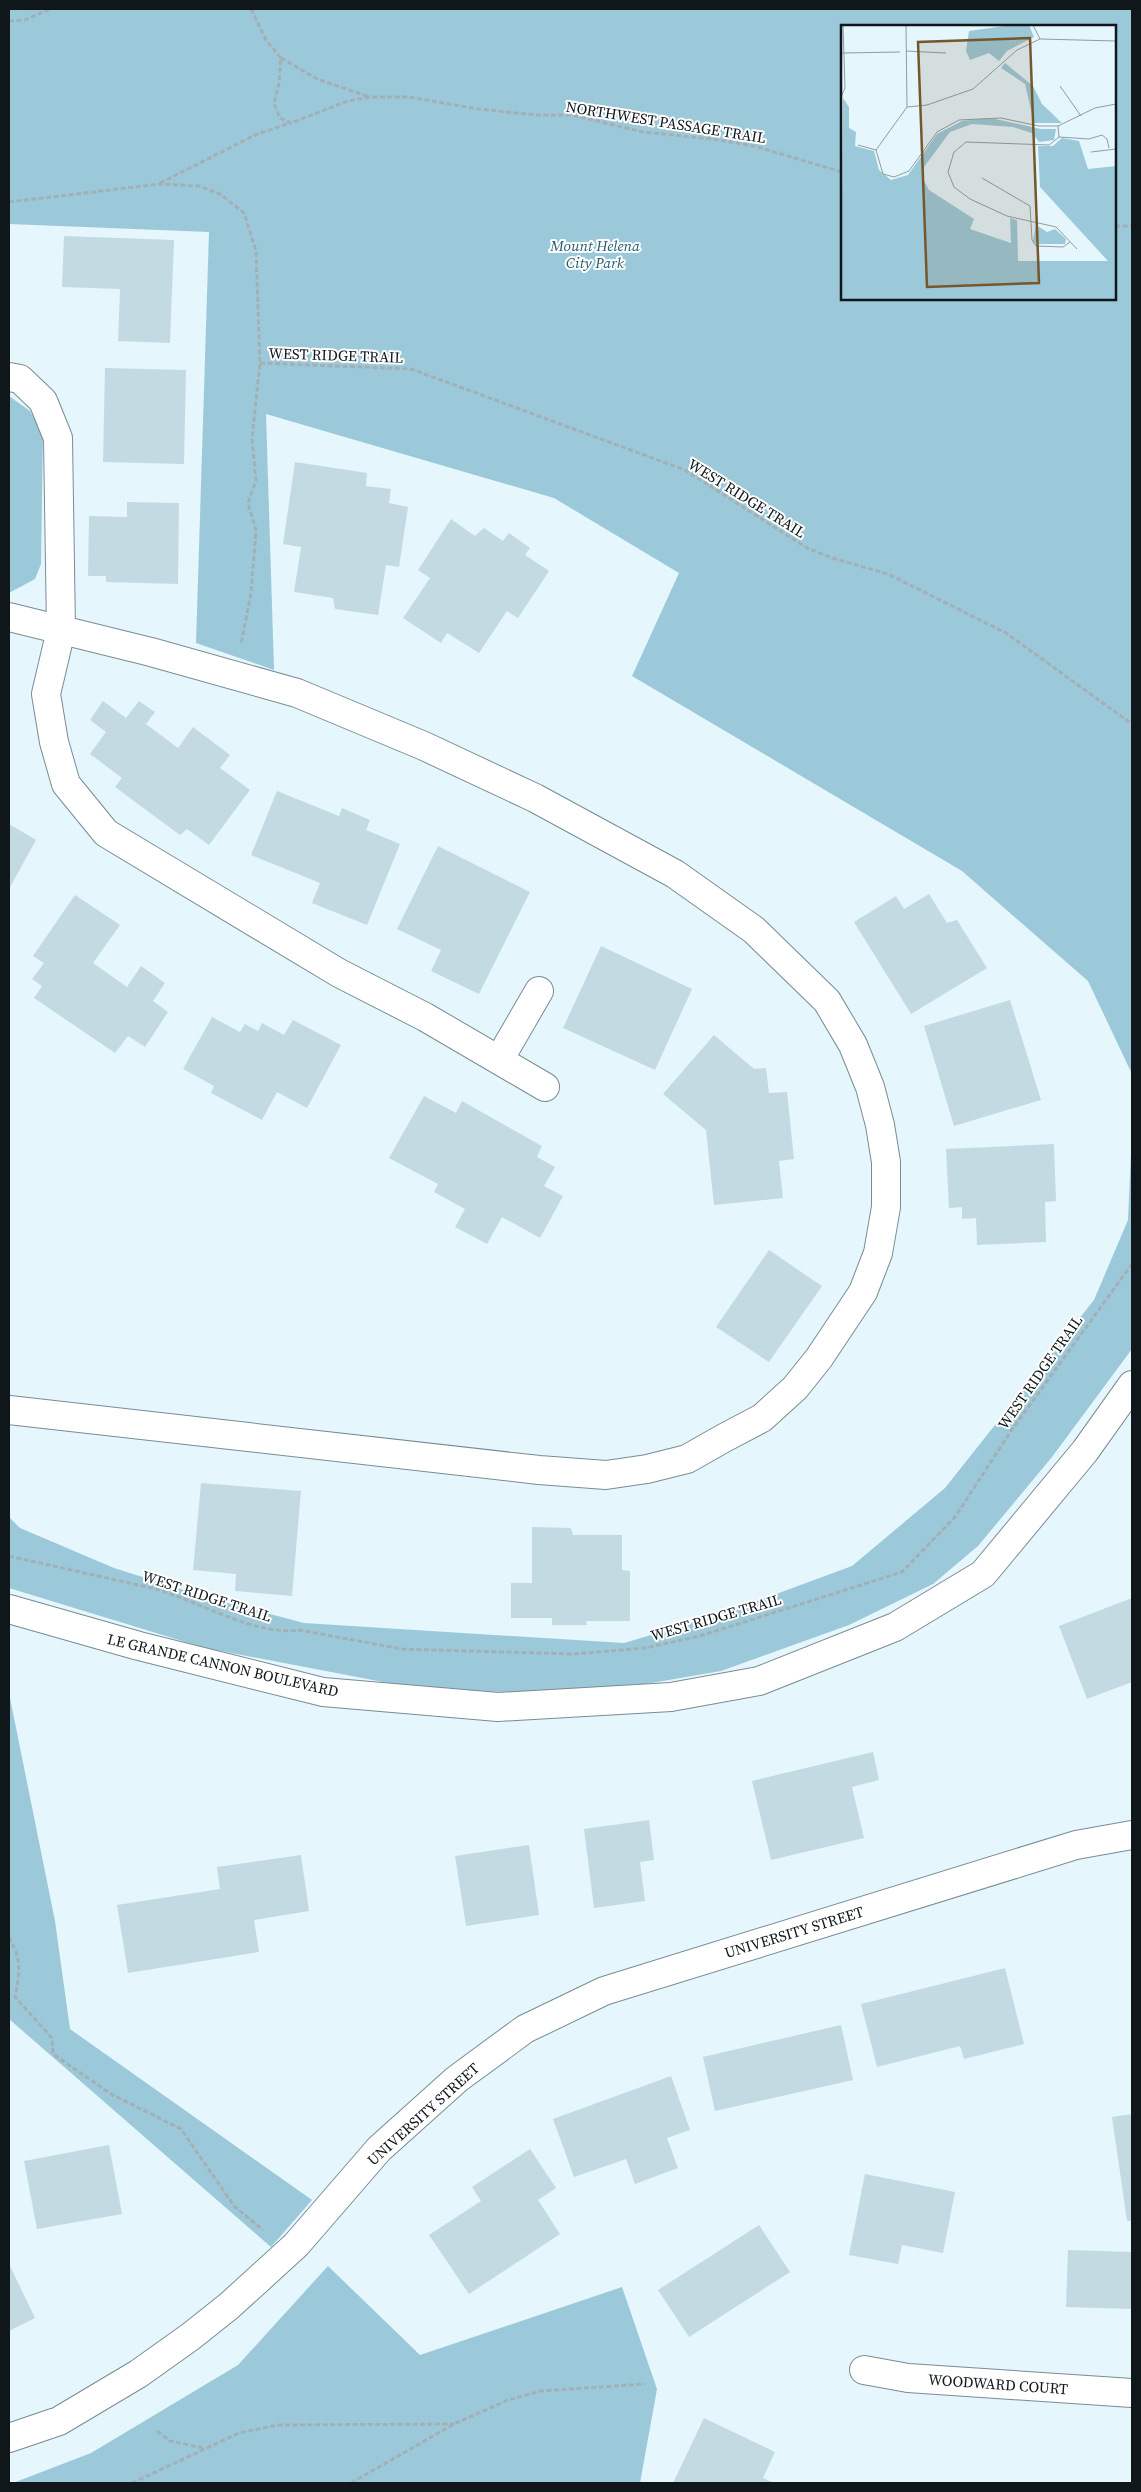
<svg xmlns="http://www.w3.org/2000/svg" width="1141" height="2492" viewBox="0 0 1141 2492" font-family="'Source Serif 4',serif">
	<style>
		.green { fill: #9cc9da; fill-rule: evenodd }
		.building { fill: #c4dae2 }
		.lines { fill: none; stroke-linecap: round; stroke-linejoin: round }
		.minor-casing { stroke: #798c94; stroke-width: 30 }
		.path { stroke: #a2b0b6; stroke-width: 3; stroke-dasharray: 5 2.5; stroke-linecap: butt }
		.minor { stroke: #fff; stroke-width: 28 }
		.labels { text-anchor: middle; dominant-baseline: central; stroke-width: 4; stroke-linejoin: round; paint-order: stroke }
		.street-label { font-size: 15px; fill: #10171a; stroke: #fff }
		.park-label { font-size: 15px; font-style: italic; fill: #245b6e; stroke: #fff }
		.inset-road { fill: none; stroke: #909da2; stroke-width: 1 }
		.view { fill: #76572c; fill-opacity: 0.15; stroke: #76572c; stroke-width: 2.5 }
		.inset-edge { fill: none; stroke: #10171a; stroke-width: 2.5 }
	</style>
	<rect width="100%" height="100%" fill="#e5f6fd"/>
	<path class="green" d="M9,9H1132V1074L1088,981L962,871L632,676L679,573L554,498L266,414L274,670L196,643L209,232L9,224ZM842,26H1115V299H842Z
		M9,396L30,411L43,432L41,564L35,579L9,593Z
		M1132,1130V1349L1052,1457L978,1546L933,1584L849,1625L721,1671L587,1694L425,1690L205,1648L9,1588V1517L20,1528L114,1568L209,1598L304,1623L624,1643L722,1614L852,1566L945,1488L1094,1300L1128,1220Z
		M9,1693L55,1921L70,2029L312,2200L271,2247L9,2019Z
		M328,2266L420,2355L622,2287L657,2389L640,2483H13L91,2453L238,2365Z"/>
	<path class="building" d="M64,236L174,240L170,343L118,341L120,289L62,287Z
		M105,368L186,370L184,464L103,462Z
		M295,462L367,473L366,486L391,489L389,503L408,507L399,567L386,565L378,615L335,609L333,598L294,592L301,547L283,544Z
		M127,502L179,503L178,584L106,582V576H88L89,516L127,517Z
		M451,519L475,536L484,528L503,541L509,533L530,548L525,555L549,571L518,618L507,611L479,653L447,633L441,643L403,618L430,578L418,570Z
		M103,701L126,718L139,701L155,712L146,724L178,748L193,727L230,755L220,768L250,790L209,845L187,829L180,835L115,787L122,778L90,754L106,732L90,720Z
		M277,791L339,816L342,808L370,820L366,830L400,844L367,925L312,903L320,883L251,855Z
		M9,824L36,840L9,889Z
		M438,846L530,892L479,994L431,971L441,950L397,929Z
		M929,894L947,923L957,920L987,968L911,1014L854,922L896,896L904,909Z
		M75,895L120,925L93,963L127,987L141,966L165,983L153,1001L168,1012L145,1047L128,1036L115,1053L34,998L42,986L32,979L44,963L33,956Z
		M601,946L692,989L655,1070L563,1028Z
		M1010,1000L1041,1100L954,1126L924,1026Z
		M212,1017L240,1032L245,1024L258,1031L262,1023L284,1035L293,1020L341,1045L307,1108L277,1092L262,1120L211,1093L214,1086L183,1069Z
		M714,1035L754,1069L766,1068L769,1093L787,1092L794,1159L779,1161L783,1198L714,1205L706,1130L663,1094Z
		M424,1096L456,1113L462,1101L542,1146L537,1157L555,1167L544,1186L563,1196L540,1238L502,1217L487,1244L455,1227L465,1209L434,1192L438,1184L389,1158Z
		M1054,1144L1056,1201L1045,1202L1046,1242L977,1245L976,1218L962,1219V1207L949,1208L946,1149Z
		M769,1250L822,1286L769,1362L716,1327Z
		M201,1483L301,1491L292,1596L235,1591L236,1574L193,1570Z
		M532,1527L571,1528L573,1535H622V1570L630,1571V1621H586L587,1625H552V1618H511V1583H532Z
		M1132,1598V1682L1087,1699L1059,1626Z
		M873,1752L879,1780L852,1787L864,1838L771,1860L752,1781Z
		M649,1820L654,1860L640,1862L645,1901L594,1908L584,1829Z
		M529,1845L539,1915L466,1926L455,1856Z
		M301,1855L309,1911L254,1920L259,1952L128,1973L117,1905L220,1889L217,1867Z
		M1005,1968L1024,2044L964,2059L960,2046L877,2067L861,2004Z
		M841,2025L853,2080L715,2111L703,2057Z
		M671,2076L690,2130L667,2138L678,2168L635,2184L626,2159L574,2177L553,2119Z
		M1132,2114V2221H1127L1112,2117Z
		M109,2145L122,2214L37,2229L24,2161Z
		M530,2149L556,2188L538,2200L560,2234L469,2294L429,2235L481,2201L472,2187Z
		M865,2174L955,2192L943,2253L902,2245L898,2264L849,2255Z
		M759,2225L790,2272L689,2337L658,2290Z
		M1068,2250L1132,2252V2309L1066,2307Z
		M9,2264L35,2318L9,2331Z
		M704,2418L775,2452L763,2478L774,2483H673Z"/>
	<g class="lines">
		<g class="minor-casing">
			<path id="minor" d="M9,377L20,379L43,401L58,438L61,630L46,694L54,742L66,784L106,833L339,973L425,1017L545,1087
				M9,617L151,652L297,693L424,746L535,798L675,874L754,930L827,1001L853,1045L870,1087L880,1125L886,1162V1207L878,1253L863,1292L819,1358L795,1388L762,1418L724,1438L687,1459L647,1469L606,1475L539,1470L9,1410
				M499,1060L539,991
				M9,1609L139,1646L323,1692L498,1707L671,1697L759,1681L895,1627L983,1574L1085,1451L1132,1385
				M864,2370L908,2378L1132,2393
				M9,2438L59,2421L138,2374L190,2337L229,2306L296,2245L379,2149L457,2079L525,2029L604,1991L1076,1845L1132,1835"/>
		</g>
		<path class="path" d="M251,9L266,40L281,58L279,83L274,103L280,118L291,123L348,101L370,97H409L478,109L536,115H572L643,132L712,139L754,146L842,172
			M9,21L25,20L50,9
			M281,58L317,79L370,97
			M160,183L255,135L290,123
			M9,202L160,184L199,186L220,194L244,213L256,251L260,363L252,438L256,481L248,503L256,530L251,593L241,644
			M1115,226H1132
			M260,363L411,369L685,470L807,548L832,558L888,574L1006,633L1132,724
			M9,1556L156,1589C200,1602 254,1636 300,1630L401,1649L573,1654L645,1648L700,1636L902,1572L955,1517L1011,1431L1132,1264
			M9,1937C22,1961 20,1970 15,1997L52,2038L53,2054L111,2094L181,2129L234,2206L263,2230
			M157,2431L170,2441L203,2448
			M132,2483L239,2433L278,2425L454,2424
			M351,2483L454,2424L508,2400L541,2391L645,2384"/>
		<use href="#minor" class="minor"/>
	</g>
	<g class="labels">
		<g class="street-label">
			<text transform="translate(666 122) rotate(9)">NORTHWEST PASSAGE TRAIL</text>
			<text transform="translate(336 355) rotate(2)">WEST RIDGE TRAIL</text>
			<text transform="translate(747 498) rotate(32)">WEST RIDGE TRAIL</text>
			<text transform="translate(1040 1372) rotate(-55)">WEST RIDGE TRAIL</text>
			<text transform="translate(207 1596) rotate(18)">WEST RIDGE TRAIL</text>
			<text transform="translate(716 1617) rotate(-16)">WEST RIDGE TRAIL</text>
			<text transform="translate(223 1665) rotate(13)">LE GRANDE CANNON BOULEVARD</text>
			<text transform="translate(794 1932) rotate(-17)">UNIVERSITY STREET</text>
			<text transform="translate(423 2114) rotate(-42)">UNIVERSITY STREET</text>
			<text transform="translate(998 2384) rotate(4)">WOODWARD COURT</text>
		</g>
		<g class="park-label">
			<text x="595" y="245">Mount Helena<tspan x="595" dy="17">City Park</tspan></text>
		</g>
	</g>
	<g transform="translate(841 25)">
		<rect width="275" height="275" fill="#e5f6fd"/>
		<path d="M170,0H188L193,12L166,26L158,36L148,28L129,35L125,26L128,6ZM164,38L192,61L201,79L221,98H193L184,59L160,43ZM2,73L8,82V103L15,107L14,121L33,126L38,145L50,155L67,150L96,109L121,96L150,93L200,104H215L213,115L198,117L191,108L172,102L131,99L109,107L83,142V156L88,165L133,194L129,204L170,218L169,193L176,195L177,236H267L199,162L197,121H212L221,113L238,116L247,144L275,141V275H0ZM195,200L206,207L214,204L225,214L224,219H195L192,216Z" fill="#9cc9da"/>
		<path class="inset-road" d="M192,0L199,14M65,26L105,28M1,28L59,27M219,61L240,91M0,72L4,63L2,0M66,82L86,80L132,64L176,25L199,14L275,16M217,101L218,112L208,120L125,117L113,127L107,147L113,162L129,174L166,191L215,202L236,224M218,112L248,114L261,110L266,114L268,123M17,120L35,125L42,149L53,152L68,146L96,107L118,95L160,93L198,101H217L254,83L275,79M35,125L66,82L65,0M250,127L275,124M141,153L189,181L191,215L195,221L222,222L229,217"/>
		<path class="view" d="M189,13L198,258L86,262L77,17Z"/>
		<rect width="275" height="275" class="inset-edge"/>
	</g>
	<rect width="1141" height="2492" fill="none" stroke="#10171a" stroke-width="20"/>
</svg>
